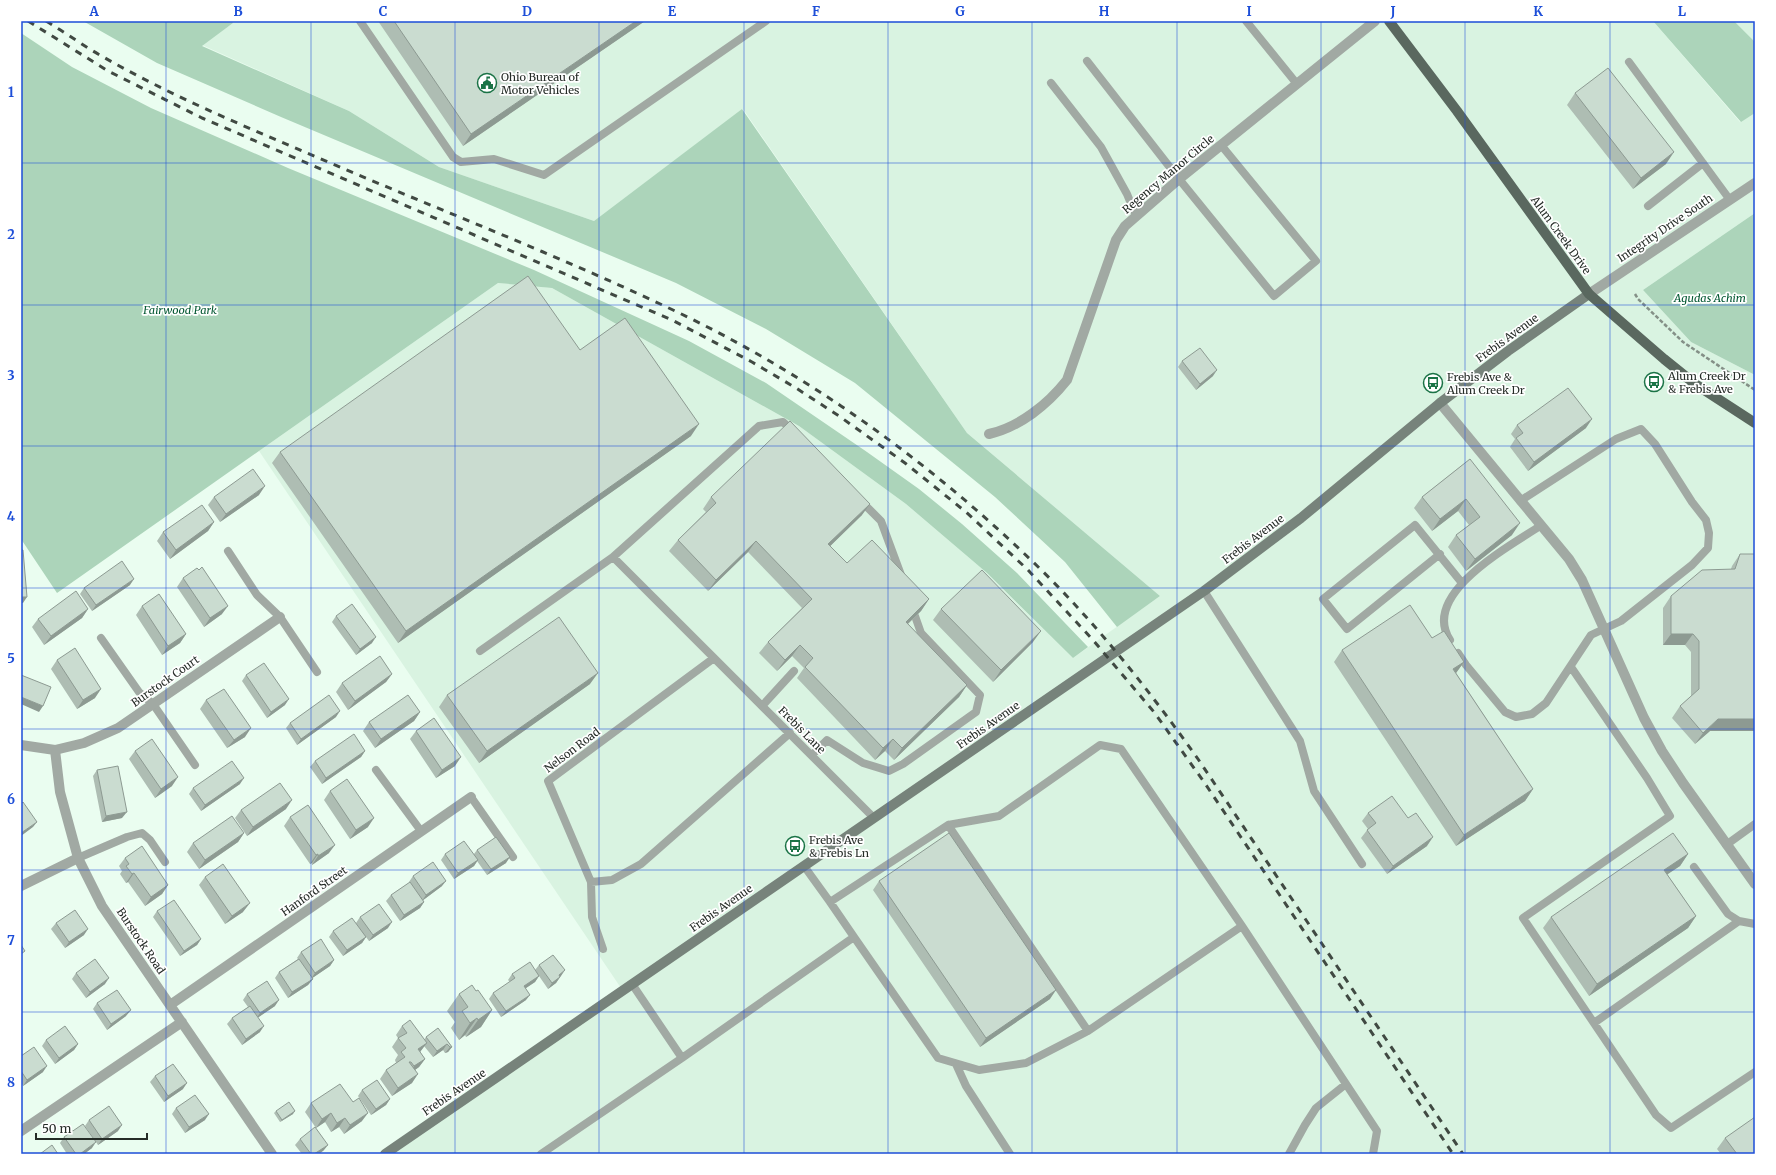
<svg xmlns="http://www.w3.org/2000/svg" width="1776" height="1175" viewBox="0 0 1776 1175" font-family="Merriweather,serif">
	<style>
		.built { fill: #d9f3e1 }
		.green { fill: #acd4ba }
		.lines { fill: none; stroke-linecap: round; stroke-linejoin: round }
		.path { stroke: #849087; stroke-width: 2.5; stroke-dasharray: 4 2; stroke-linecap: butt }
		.lane { stroke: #a1a9a3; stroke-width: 8 }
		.street { stroke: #a1a9a3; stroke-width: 10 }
		.secondary { stroke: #77837b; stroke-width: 10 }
		.primary { stroke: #5a685f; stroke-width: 10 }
		.rail { stroke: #404942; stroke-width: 3; stroke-dasharray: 7 7; stroke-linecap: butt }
		.wall { fill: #aebdb3 }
		.shaded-wall { fill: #8d9a92 }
		.building { fill: #cadcd0; stroke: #8d9a92 }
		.grid { fill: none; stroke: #1d4ed8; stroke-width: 1; stroke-opacity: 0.55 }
		.labels { text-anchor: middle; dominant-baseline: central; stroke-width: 3.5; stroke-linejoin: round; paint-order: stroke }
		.poi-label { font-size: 11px; fill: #252c27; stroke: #fff; text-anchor: start }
		.street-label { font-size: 11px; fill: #252c27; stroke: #fff }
		.park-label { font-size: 11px; font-style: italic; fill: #005630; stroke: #fff }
		.neatline { fill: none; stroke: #1d4ed8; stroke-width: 1.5 }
		.grid-label { font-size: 13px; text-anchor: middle; font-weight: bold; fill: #1d4ed8 }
	</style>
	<rect width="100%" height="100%" fill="#eafdf0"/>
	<path class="built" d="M232,21H1653L1740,122L1755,113V213L1643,290L1691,342L1755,375V1154H387L623,991L259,451L498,283L552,288L799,426L906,504L987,573L1073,658L1160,596L967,433L743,109L594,221L439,167L349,111L202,45L233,23Z
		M1734,21H1755V42Z"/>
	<path class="green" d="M83,21H232L233,23L202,46L349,111L439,167L594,221L742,109L967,433L1160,596L1117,627L1065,562L995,497L855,383L766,329L676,283L281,117L157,63Z
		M1653,21H1734L1755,42V113L1741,122Z
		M21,33L72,67L151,108L288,168L534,270L689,341L766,383L867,452L919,489L962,524L1017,573L1088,647L1073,658L987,573L906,504L799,426L552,288L498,283L57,593L21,539Z
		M1755,213V375L1691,342L1643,290Z"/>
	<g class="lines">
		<path class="path" d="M1635,294L1638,299L1683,342L1755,390"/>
		<path class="lane" d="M360,21L453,157L461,162L494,159L544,175L766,21
			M1246,21L1297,84
			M1087,61L1179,179L1274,296L1316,261L1221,145
			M1629,62L1730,200
			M1051,83L1101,147L1127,194L1136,216
			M1648,206L1703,163
			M861,501L881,521L901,575
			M228,551L257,595L280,617L317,672
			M1440,554L1347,629L1323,599L1415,525L1462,583
			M613,557L759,426L783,422L794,432
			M1204,591L1300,741L1314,791L1362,864
			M101,638L139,692L153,704L195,765
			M1450,640C1420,594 1510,546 1540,526
			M480,651L613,557L874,818
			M1458,653L1466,665L1505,712L1516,717L1532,714L1546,703L1591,635L1621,621L1692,565L1708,548L1709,533L1706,520L1692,502L1655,444L1641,429L1616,439L1520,501
			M1571,667L1647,778L1670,816L1523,918L1656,1115L1671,1128L1755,1072
			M762,706L794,671
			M812,755L827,740L863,763L889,771L903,764L976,712L980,695L921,633L915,616
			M376,770L421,831
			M471,797L513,857
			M948,825L1088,1031L1242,926
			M1726,845L1755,824
			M78,858L127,837L142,833L150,840L165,862
			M804,866L830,902L948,825L999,816L1100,745L1121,749L1242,926L1377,1131L1373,1154
			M1694,867L1728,914L1739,921L1755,924
			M591,882L612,880L641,864L790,733
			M854,937L938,1058L979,1070L1026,1063L1088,1031
			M603,949L592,917L591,882L548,781L714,658
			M1594,1023L1739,921
			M682,1058L854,937L830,902
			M956,1064L966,1086L1010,1154
			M541,1154L682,1058L632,984
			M1289,1154L1305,1125L1316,1108L1346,1084"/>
		<path class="street" d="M1589,294L1755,183
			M1440,403L1569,559L1582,580L1644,718L1662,751L1683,783L1755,884
			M989,434C1020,427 1048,404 1067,380L1116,240L1125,226L1179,179L1375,21
			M21,745L55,750L84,743L118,728L280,617
			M55,750L60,792L78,858L102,906L272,1154
			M21,886L78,858
			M170,1005L471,797
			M21,1131L182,1022"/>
		<path class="secondary" d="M385,1154L1204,591L1301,518L1440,403L1508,351L1589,294"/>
		<path class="primary" d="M1389,21L1457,111L1589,294L1664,359L1695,384L1755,423"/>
		<path class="rail" d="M28,21L108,71L202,118L672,320L752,362L796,388L839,416L905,463L966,512L1028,570L1093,640L1154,712L1204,782L1453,1154
			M46,21C66,33 85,47 105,58C170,95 239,124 307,153C429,206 553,253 673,310C806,373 926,459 1032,561C1093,619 1149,690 1198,759L1463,1154"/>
	</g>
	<path class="wall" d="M378,21H645L463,146Z
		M1575,93L1666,164L1633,189L1567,105Z
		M580,350L691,436L398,643L272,463L280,452Z
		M1182,361L1213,376L1196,390L1178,367Z
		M1517,425L1586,428L1528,471L1510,447L1515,439L1511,434Z
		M1470,459L1512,535L1466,571L1448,547L1456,535L1469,525L1458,511L1432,531L1414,508L1422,497Z
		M259,495L220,522L208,505L214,497Z
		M711,497L862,515L830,546L847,563L929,599L921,611L908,624L967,685L959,697L894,760L885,751L875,760L797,678L804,668L792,656L777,671L759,653L768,642L802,608L748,552L708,591L669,551L678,540L706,512L703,509Z
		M214,522L208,531L170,559L157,541L163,532Z
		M1740,554L1710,731L1695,744L1672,718L1680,706L1691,696V652L1685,645H1663V608L1671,596L1731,569L1732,566Z
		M183,578L222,614L204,627L177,587Z
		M130,585L92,611L80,594L84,588Z
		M142,606L186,634L180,643L162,655L136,615Z
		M88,609L82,618L44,645L32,627L38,619Z
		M941,609L1033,642L993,682L933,620Z
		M336,616L372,643L356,655L332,622Z
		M1432,638L1464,662L1456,673L1533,789L1525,801L1456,846L1334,662L1342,650Z
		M57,660L95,698L77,709L51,669Z
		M392,674L386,682L348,710L336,692L342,683Z
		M246,675L285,705L267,718L242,681Z
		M590,684L479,763L439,707L447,695Z
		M206,700L245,737L227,748L200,709Z
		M420,712L414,721L375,748L363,731L369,722Z
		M336,717L297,745L286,728L290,723Z
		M416,731L455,766L436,778L410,739Z
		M135,751L172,786L155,798L129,759Z
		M365,751L361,757L322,784L310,767L315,761Z
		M97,770L122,818L102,822L93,776Z
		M240,784L201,811L189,794L193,788Z
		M330,791L368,827L350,839L324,800Z
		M286,809L247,836L235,818L241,810Z
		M1368,813L1408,818L1427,846L1387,874L1361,838L1368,829L1362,821Z
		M290,817L329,853L312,865V863L310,864L284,826Z
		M244,833L238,842L199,869L187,852L193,843Z
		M477,850L506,863L487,875L477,861L474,866L454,879L441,860L445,854H474Z
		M1688,854L1680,866L1667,874L1696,916L1688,928L1589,996L1543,928L1551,917Z
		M125,858L168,885L162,894L145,906L128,882L126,883L120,874L122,871L119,866Z
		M413,876L442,886L423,900L424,902L420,908L400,921L386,901L391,895L409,883V882Z
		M205,877L243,912L225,924L199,885Z
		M879,881L1050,999L980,1047L873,890Z
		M157,911L201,939L197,945L180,956L153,917Z
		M360,917L388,928L369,941L366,937L362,943L343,956L329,937L333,931L356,923Z
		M56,923L84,935L65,948L51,929Z
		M301,952L334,960L330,966L312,978L313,979L308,985L288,998L275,978L279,972L298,959L297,958Z
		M539,965L561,976L556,983L548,989L539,976L535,982L526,988V1000L501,1017L489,999L493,993L510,982L508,980L512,974L535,970Z
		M76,973L105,984L86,998L72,979Z
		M476,991L492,1010L481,1027L466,1037L465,1035L459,1040L451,1028L455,1022L447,1011L459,994Z
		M247,994L275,1006L258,1017L260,1032L242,1045L227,1024L232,1018L248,1007L243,1000Z
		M97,1003L126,1016L107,1030L93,1009Z
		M402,1026L424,1040L426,1037L438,1028L452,1047L448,1052L445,1053L443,1050L433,1057L424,1046L420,1052L425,1059L419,1067L415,1070L412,1083L392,1096L380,1079L386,1070L396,1063L395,1060L398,1055L392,1047L398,1038L396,1035Z
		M46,1040L78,1044L74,1050L55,1064L42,1046Z
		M21,1056L43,1072L23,1086L21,1082Z
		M155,1076L183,1089L164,1102L150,1082Z
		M362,1090L390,1099L386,1105L371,1115L358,1096Z
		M311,1103L362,1121L344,1134L339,1127L331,1132L325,1122L316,1128L305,1112Z
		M176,1108L205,1120L185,1133L172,1114Z
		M276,1111L293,1114L280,1122L274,1113Z
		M89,1120L118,1131L98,1145L85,1126Z
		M64,1137L92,1148L84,1154H67L60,1143Z
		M1725,1138L1755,1154H1721L1717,1149Z
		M300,1139L324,1150L319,1154H302L295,1145Z"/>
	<path class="shaded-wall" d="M636,21H645L463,146L471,134Z
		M1674,152L1666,164L1633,189L1641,178Z
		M1217,370L1213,376L1196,390L1200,384Z
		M1592,419L1586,428L1528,471L1534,462Z
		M699,424L691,436L398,643L406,631Z
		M265,486L259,495L220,522L226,514Z
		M1466,499L1458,511L1432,531L1440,519Z
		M870,504L862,515L820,556L828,544Z
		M214,522L208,531L170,559L176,550Z
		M1520,523L1512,535L1466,571L1475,559Z
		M756,541L748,552L708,591L716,580Z
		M134,579L130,585L92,611L96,605Z
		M21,597H27L23,603H21Z
		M929,599L921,611L898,633L906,622Z
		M228,606L222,614L204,627L210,618Z
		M88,609L82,618L44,645L51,636Z
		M1041,631L1033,642L993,682L1001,670Z
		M186,634L180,643L162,655L168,646Z
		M1671,634H1693L1685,645H1663Z
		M376,637L372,643L356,655L360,649Z
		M800,645L792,656L777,671L785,660Z
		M1464,662L1456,673L1453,669Z
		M598,673L590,684L479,763L487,751Z
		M392,674L386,682L348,710L355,701Z
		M967,685L959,697L894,760L902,748Z
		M101,689L95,698L77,709L83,700Z
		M21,697L43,706L39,712L21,704Z
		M289,699L285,705L267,718L271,712Z
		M340,711L336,717L297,745L301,739Z
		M420,712L414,721L375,748L381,739Z
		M1718,719H1755V731H1710L1695,744L1703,733Z
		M251,728L245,737L227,748L234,740Z
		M893,739L885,751L875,760L883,748Z
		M365,751L361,757L322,784L326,778Z
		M461,757L455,766L436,778L442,770Z
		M178,777L172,786L155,798L161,789Z
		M244,778L240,784L201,811L205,805Z
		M1533,789L1525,801L1456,846L1464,835Z
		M292,800L286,809L247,836L253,827Z
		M127,812L122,818L102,822L106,816Z
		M374,818L368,827L350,839L356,830Z
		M37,822L33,827L21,836V833Z
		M244,833L238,842L199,869L205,860Z
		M1433,837L1427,846L1387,874L1393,866Z
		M335,845L329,853L312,865L318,856Z
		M318,854L312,863L310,864L316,855Z
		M1688,854L1680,866L1656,882L1664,870Z
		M510,857L506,863L487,875L491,869Z
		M478,860L474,866L454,879L458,873Z
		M134,873L128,882L126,883L132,874Z
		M446,881L442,886L422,901L426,895Z
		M168,885L162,894L145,906L151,897Z
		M424,902L420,908L400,921L404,915Z
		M250,903L243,912L225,924L232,916Z
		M1696,916L1688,928L1589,996L1597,984Z
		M392,922L388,928L369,941L373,935Z
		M88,929L84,935L65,948L69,942Z
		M366,937L362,943L343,956L347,950Z
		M201,939L197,945L180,956L184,951Z
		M334,960L330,966L311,979L315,973Z
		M565,970L561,976L555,980L559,975Z
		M539,976L535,982L520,992L524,986Z
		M560,977L556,983L548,989L552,983Z
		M109,978L105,984L86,998L90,992Z
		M313,979L308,985L288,998L292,992Z
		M1056,990L1050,999L980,1047L986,1038Z
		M530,995L526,1000L501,1017L506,1011Z
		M279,1000L275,1006L256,1019L260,1013Z
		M131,1010L126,1016L107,1030L111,1024Z
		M492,1010L481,1027L466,1037L478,1020Z
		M477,1018L465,1035L459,1040L470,1023Z
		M264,1026L260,1032L242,1045L246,1039Z
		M427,1043L420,1052L418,1049Z
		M78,1044L74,1050L55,1064L59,1058Z
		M447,1044L443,1050L433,1057L437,1051Z
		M450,1047H452L448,1052L445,1053Z
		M425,1059L419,1067L408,1075L414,1066Z
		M47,1066L43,1072L23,1086L27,1080Z
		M418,1074L412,1083L392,1096L398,1088Z
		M187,1083L183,1089L164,1102L168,1096Z
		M390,1099L386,1105L371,1115L376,1109Z
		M295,1111L293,1114L280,1122L282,1120Z
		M331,1113L325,1122L316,1128L322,1119Z
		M368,1113L362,1121L344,1134L350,1125Z
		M209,1114L205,1120L185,1133L189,1127Z
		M345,1118L339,1127L331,1132L337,1123Z
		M122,1125L118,1131L98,1145L102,1139Z
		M96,1142L92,1148L84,1154H80Z
		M328,1145L324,1150L319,1154H314Z"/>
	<path class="building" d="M394,21H636L471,134Z
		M1608,68L1674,152L1641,178L1575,93Z
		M528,276L580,350L625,318L699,424L406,631L280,452Z
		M1200,348L1217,370L1200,384L1182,361Z
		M1568,388L1592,419L1534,462L1516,438L1523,433L1517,425Z
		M790,421L870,504L828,544L847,563L872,540L929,599L906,622L967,685L902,748L893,739L883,748L805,667L813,658L800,645L785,660L768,642L812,599L756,541L716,580L678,540L716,503L711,497Z
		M1470,459L1520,523L1475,559L1456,535L1480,517L1466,499L1440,519L1422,497Z
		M253,469L265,486L226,514L214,497Z
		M202,505L214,522L176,550L163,532Z
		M21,550H23L27,597H21Z
		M1740,554H1755V719H1718L1703,733L1680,706L1699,689V641L1693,634H1671V596L1702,570L1735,569Z
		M122,561L134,579L96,605L84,588Z
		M202,567L228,606L210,618L183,578L197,568L199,570Z
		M982,570L1041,631L1001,670L941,609Z
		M76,591L88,609L51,636L38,619Z
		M159,594L186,634L168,646L142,606Z
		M352,604L376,637L360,649L336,616Z
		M1410,605L1432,638L1444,631L1464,662L1453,669L1533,789L1464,835L1342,650Z
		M559,617L598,673L487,751L447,695Z
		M75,648L101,689L83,700L57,660Z
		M380,656L392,674L355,701L342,683Z
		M264,663L289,699L271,712L246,675Z
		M21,675L51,687L43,706L21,697Z
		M224,689L251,728L234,740L206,700Z
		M329,695L340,711L301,739L290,723Z
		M408,695L420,712L381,739L369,722Z
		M434,718L461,757L442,770L416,731Z
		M354,734L365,751L326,778L315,761Z
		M152,739L178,777L161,789L135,751Z
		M232,761L244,778L205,805L193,788Z
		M118,766L127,812L106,816L97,770Z
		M347,779L374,818L356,830L330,791Z
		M280,783L292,800L253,827L241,810Z
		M1392,796L1408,818L1416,813L1433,837L1393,866L1367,830L1376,823L1368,813Z
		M23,802L37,822L21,833V804Z
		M308,805L335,845L318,856V854L316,855L290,817Z
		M232,816L244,833L205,860L193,843Z
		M949,833L1056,990L986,1038L879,881Z
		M1673,833L1688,854L1664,870L1696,916L1597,984L1551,917Z
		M496,837L510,857L491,869L477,850Z
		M464,841L478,860L458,873L445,854Z
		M142,846L168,885L151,897L134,873L132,874L126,866L129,864L125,858Z
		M433,862L446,881L426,895L413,876Z
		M223,864L250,903L232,916L205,877Z
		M410,882L424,902L404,915L391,895Z
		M174,900L201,939L184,951L157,911Z
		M379,904L392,922L373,935L360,917Z
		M75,910L88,929L69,942L56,923Z
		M352,918L366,937L347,950L333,931Z
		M321,939L334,960L315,973L301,952Z
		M21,945L25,951L21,954Z
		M553,955L565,970L559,975L560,977L552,983L539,965Z
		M95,959L109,978L90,992L76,973Z
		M299,959L313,979L292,992L279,972Z
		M530,962L539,976L524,986L530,995L506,1011L493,993L515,978L512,974Z
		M267,981L279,1000L260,1013L247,994Z
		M472,985L476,991L478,990L492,1010L478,1020L477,1018L470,1023L462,1011L468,1007L459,994Z
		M117,990L131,1010L111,1024L97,1003Z
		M250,1006L264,1026L246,1039L232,1018Z
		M410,1020L427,1043L418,1049L425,1059L414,1066L411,1062H409L418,1074L398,1088L386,1070L405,1057L401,1052L406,1048L398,1038L407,1033L402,1026Z
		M65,1026L78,1044L59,1058L46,1040Z
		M438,1028L452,1047H450L447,1044L437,1051L426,1037Z
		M34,1047L47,1066L27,1080L21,1071V1056Z
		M173,1064L187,1083L168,1096L155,1076Z
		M377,1080L390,1099L376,1109L362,1090Z
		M340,1084L353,1102L359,1098L368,1113L350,1125L345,1118L337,1123L331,1113L322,1119L311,1103Z
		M195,1095L209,1114L189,1127L176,1108Z
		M289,1102L295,1111L282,1120L276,1111Z
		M109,1106L122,1125L102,1139L89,1120Z
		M1755,1117V1154H1737L1725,1138Z
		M83,1124L96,1142L80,1154H76L64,1137Z
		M315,1127L328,1145L314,1154H311L300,1139Z
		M52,1145L58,1154H40Z"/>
	<path class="grid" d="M166,21V1154M311,21V1154M455,21V1154M599,21V1154M744,21V1154M888,21V1154M1032,21V1154M1177,21V1154M1321,21V1154M1465,21V1154M1610,21V1154M21,163H1755M21,305H1755M21,446H1755M21,588H1755M21,729H1755M21,870H1755M21,1012H1755"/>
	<defs>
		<g id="civic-ring" transform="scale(1)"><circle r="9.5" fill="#fff" stroke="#1b7346" stroke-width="1.5"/><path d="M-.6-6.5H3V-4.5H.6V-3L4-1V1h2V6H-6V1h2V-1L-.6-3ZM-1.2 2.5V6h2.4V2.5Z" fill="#1b7346"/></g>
		<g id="bus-ring" transform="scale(1)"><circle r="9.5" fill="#fff" stroke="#1b7346" stroke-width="1.5"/><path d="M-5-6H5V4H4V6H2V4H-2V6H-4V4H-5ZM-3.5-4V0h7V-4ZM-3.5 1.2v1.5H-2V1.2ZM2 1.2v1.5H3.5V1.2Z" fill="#1b7346"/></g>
	</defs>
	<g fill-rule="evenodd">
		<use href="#civic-ring" x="487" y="83"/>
		<use href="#bus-ring" x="1654" y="382"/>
		<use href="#bus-ring" x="1433" y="383"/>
		<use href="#bus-ring" x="795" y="846"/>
	</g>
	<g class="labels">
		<g class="poi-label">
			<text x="501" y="77">Ohio Bureau of<tspan x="501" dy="13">Motor Vehicles</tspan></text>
			<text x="1668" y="376">Alum Creek Dr<tspan x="1668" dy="13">&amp; Frebis Ave</tspan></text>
			<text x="1447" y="377">Frebis Ave &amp;<tspan x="1447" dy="13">Alum Creek Dr</tspan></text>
			<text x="809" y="840">Frebis Ave<tspan x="809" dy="13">&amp; Frebis Ln</tspan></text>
		</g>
		<g class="street-label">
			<text transform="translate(1168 174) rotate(-40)">Regency Manor Circle</text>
			<text transform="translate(1665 228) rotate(-34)">Integrity Drive South</text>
			<text transform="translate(1561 235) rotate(54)">Alum Creek Drive</text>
			<text transform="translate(1507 338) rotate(-36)">Frebis Avenue</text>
			<text transform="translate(1253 539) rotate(-37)">Frebis Avenue</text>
			<text transform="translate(165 681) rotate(-35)">Burstock Court</text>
			<text transform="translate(988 725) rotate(-35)">Frebis Avenue</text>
			<text transform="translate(802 730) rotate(45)">Frebis Lane</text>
			<text transform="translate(572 750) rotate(-37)">Nelson Road</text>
			<text transform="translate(314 891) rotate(-35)">Hanford Street</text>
			<text transform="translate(721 908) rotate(-35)">Frebis Avenue</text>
			<text transform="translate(141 941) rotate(56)">Burstock Road</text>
			<text transform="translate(454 1092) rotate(-34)">Frebis Avenue</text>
		</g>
		<g class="park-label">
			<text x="1710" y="298">Agudas Achim</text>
			<text x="180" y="310">Fairwood Park</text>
		</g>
	</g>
	<rect width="1776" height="1175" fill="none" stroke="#ffffff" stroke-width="44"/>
	<path d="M36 1133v6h111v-6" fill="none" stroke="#252c27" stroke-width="2"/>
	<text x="42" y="1133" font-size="12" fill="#252c27" stroke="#ffffff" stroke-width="3" paint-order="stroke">50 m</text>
	<rect x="22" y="22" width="1732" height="1131" class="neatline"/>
	<g class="grid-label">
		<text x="94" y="16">A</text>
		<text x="238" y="16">B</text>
		<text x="383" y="16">C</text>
		<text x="527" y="16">D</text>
		<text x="672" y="16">E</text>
		<text x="816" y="16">F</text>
		<text x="960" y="16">G</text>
		<text x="1104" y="16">H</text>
		<text x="1249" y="16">I</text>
		<text x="1393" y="16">J</text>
		<text x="1538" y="16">K</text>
		<text x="1682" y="16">L</text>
		<text x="11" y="97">1</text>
		<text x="11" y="239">2</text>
		<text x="11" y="380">3</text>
		<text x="11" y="521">4</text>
		<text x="11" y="663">5</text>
		<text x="11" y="804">6</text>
		<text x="11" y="945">7</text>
		<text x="11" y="1087">8</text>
	</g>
</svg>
